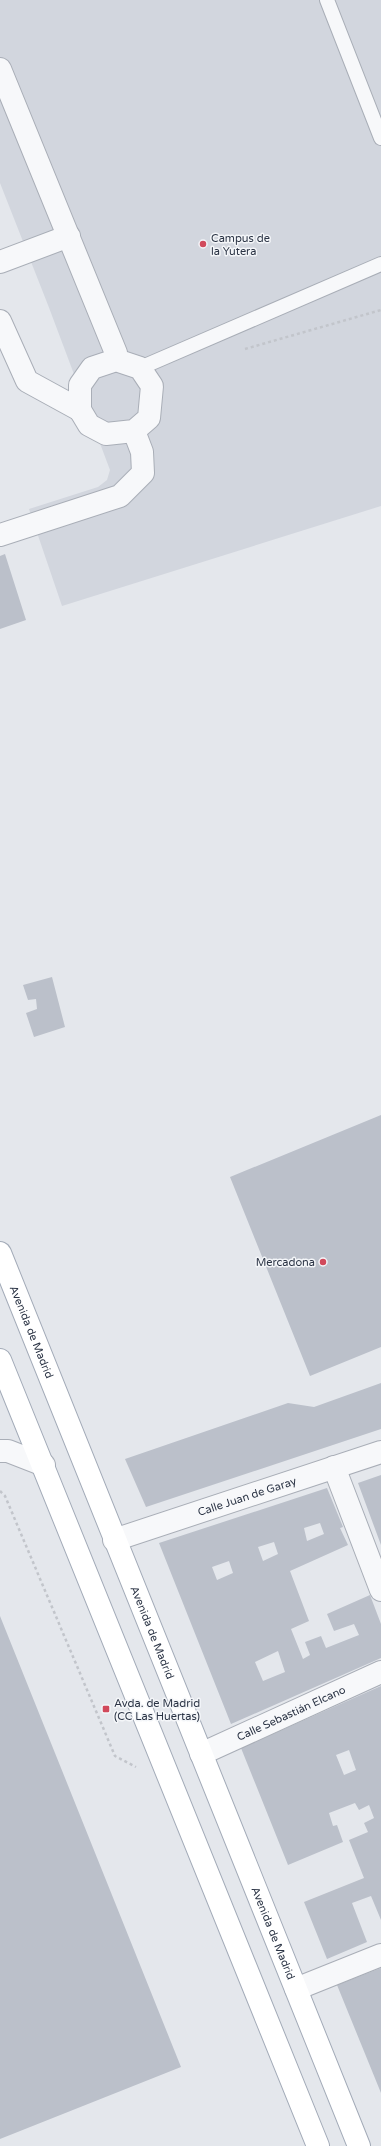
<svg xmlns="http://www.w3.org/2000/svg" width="381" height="2146" viewBox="0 0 381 2146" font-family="'Varela Round',sans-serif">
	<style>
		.built { fill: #d2d6de }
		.building { fill: #bbc0ca; fill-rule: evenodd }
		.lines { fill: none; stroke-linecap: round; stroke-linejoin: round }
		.service-casing { stroke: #a9aeb7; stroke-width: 16 }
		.minor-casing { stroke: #a9aeb7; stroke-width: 24 }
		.primary-casing { stroke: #a3abb8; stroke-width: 24 }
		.path { stroke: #c2c5cb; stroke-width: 2.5; stroke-dasharray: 3 3; stroke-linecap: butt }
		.service { stroke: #f7f8fa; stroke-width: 14 }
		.minor { stroke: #f7f8fa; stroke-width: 22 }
		.primary { stroke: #fff; stroke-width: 22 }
		.poi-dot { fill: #d1495b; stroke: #f4f6f9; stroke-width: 1.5 }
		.labels { text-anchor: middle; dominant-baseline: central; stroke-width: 3; stroke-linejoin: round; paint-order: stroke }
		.poi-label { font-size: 11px; fill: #2b3445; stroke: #f4f6f9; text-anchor: start }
		.street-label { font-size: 11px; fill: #2b3445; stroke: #f4f6f9 }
	</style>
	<rect width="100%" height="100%" fill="#e4e7ec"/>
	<path class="built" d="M0,0H381V506L62,606L29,509L98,487L107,480L110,470L48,305L0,183Z"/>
	<path class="building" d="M5,554L26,620L0,629V556Z
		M52,977L65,1027L34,1037L26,1013L37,1009L36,999L28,1000L23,985Z
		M381,1115V1347L310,1376L230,1177Z
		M381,1383V1429L146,1507L125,1459L288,1403L314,1407Z
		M381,1475V1545L358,1483Z
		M327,1488L343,1527L340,1528L348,1545L290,1571L309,1621L291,1629L303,1659L310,1655L305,1642L321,1636L326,1648L359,1635L354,1624L334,1631L327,1614L370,1595L381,1624V1658L231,1724L159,1543ZM320,1523L324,1534L307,1541L304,1528ZM274,1542L278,1554L263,1561L258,1547ZM229,1561L233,1573L217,1580L212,1567ZM278,1651L285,1672L263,1681L255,1662Z
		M0,1616L181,2067L0,2139Z
		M381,1686V1920L371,1896L352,1903L367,1942L327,1959L304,1902L364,1878L349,1840L368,1832L364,1823L374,1818L369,1805L359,1810L355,1803L329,1813L333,1826L337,1825L343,1842L288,1865L241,1748ZM349,1750L356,1770L344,1775L336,1755Z
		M381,1968V2093L337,1985Z"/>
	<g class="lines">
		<g class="service-casing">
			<path id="service" d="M327,0L381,138
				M140,368L381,264"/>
		</g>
		<g class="minor-casing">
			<g id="minor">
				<path d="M0,69L116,353V360"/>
				<path d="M0,262L69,236"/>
				<path d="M0,321L27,381L80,410"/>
				<path d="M116,360L140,368L152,386L149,418L134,431L106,434L89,425L80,410V385L92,368Z"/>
				<path d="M0,535L120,496L143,473L142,452L134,431"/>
				<path d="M0,1451H8L44,1465"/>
				<path d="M334,1467L381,1590"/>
				<path id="s1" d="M114,1540L381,1452"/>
				<path id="s2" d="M201,1754L381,1672"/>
				<path d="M296,1989L381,1955"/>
			</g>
		</g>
		<g class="primary-casing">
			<g id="primary">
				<path id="s3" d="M0,1253L359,2146"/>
				<path d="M0,1360L318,2146"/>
			</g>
		</g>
		<path class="path" d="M245,349L381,310
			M0,1491L5,1496L115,1756L136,1767"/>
		<use href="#service" class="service"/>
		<use href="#minor" class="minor"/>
		<use href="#primary" class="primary"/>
	</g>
	<g class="poi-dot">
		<circle cx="203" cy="244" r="4"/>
		<circle cx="323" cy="1262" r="4"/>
		<rect x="102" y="1705" width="8" height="8" rx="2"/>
	</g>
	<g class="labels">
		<g class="poi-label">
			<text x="211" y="238">Campus de<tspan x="211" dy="13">la Yutera</tspan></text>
			<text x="315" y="1262" text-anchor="end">Mercadona</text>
			<text x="114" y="1703">Avda. de Madrid<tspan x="114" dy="13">(CC Las Huertas)</tspan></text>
		</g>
		<g class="street-label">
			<text stroke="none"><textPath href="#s3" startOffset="85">Avenida de Madrid</textPath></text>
			<text stroke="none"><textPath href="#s1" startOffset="140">Calle Juan de Garay</textPath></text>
			<text stroke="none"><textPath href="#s3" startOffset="409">Avenida de Madrid</textPath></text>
			<text stroke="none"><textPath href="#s2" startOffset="99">Calle Sebastián Elcano</textPath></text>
			<text stroke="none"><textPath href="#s3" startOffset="733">Avenida de Madrid</textPath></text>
		</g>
	</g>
</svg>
